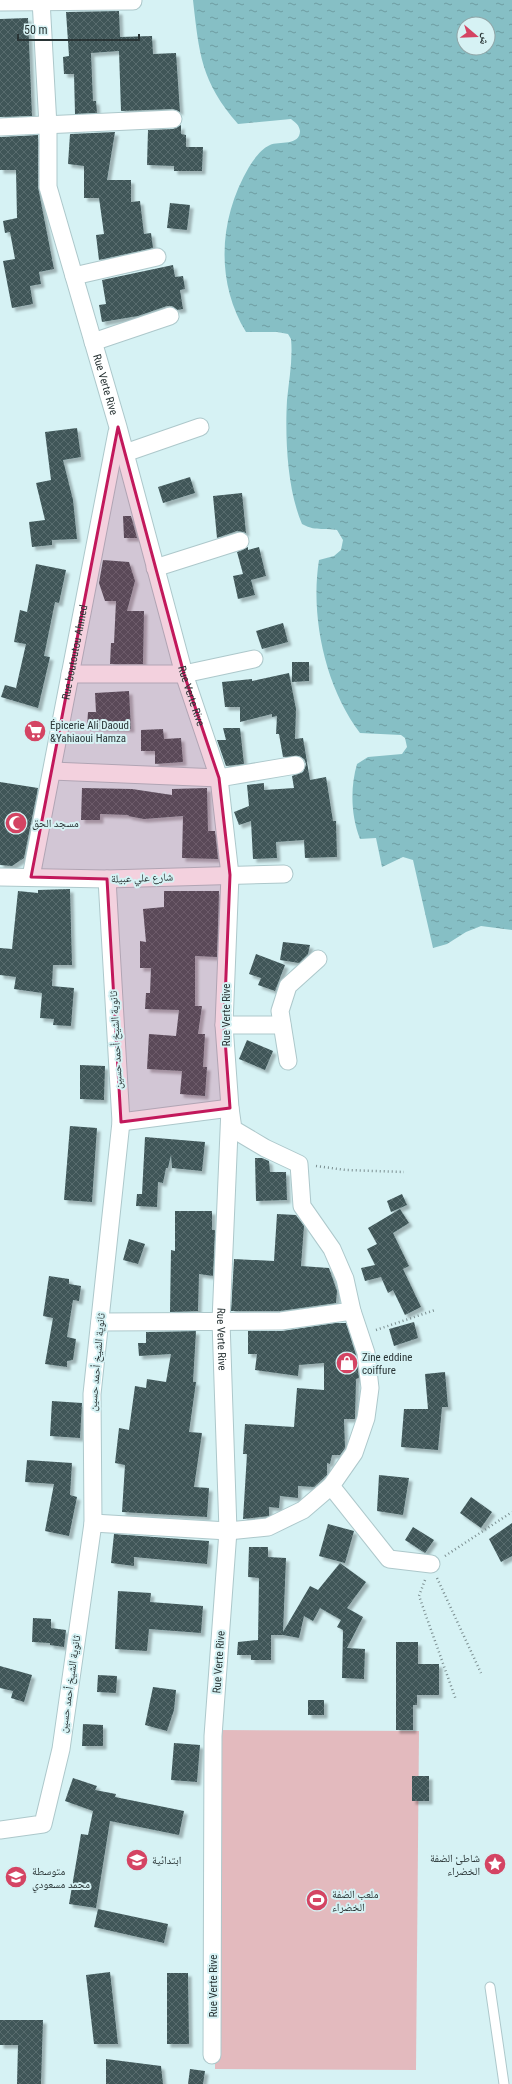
<svg xmlns="http://www.w3.org/2000/svg" width="512" height="2084" viewBox="0 0 512 2084" font-family="'Roboto Condensed','Noto Naskh Arabic',sans-serif">
	<style>
		.green { fill: #e3babe }
		.water { fill: url(#water-ripples); fill-rule: evenodd }
		.building { fill: url(#building-cross-hatch); filter: url(#shadow) }
		.lines { fill: none; stroke-linecap: round; stroke-linejoin: round }
		.lane-casing { stroke: #adc8cb; stroke-width: 11 }
		.street-casing { stroke: #adc8cb; stroke-width: 19 }
		.path { stroke: #7b8e90; stroke-width: 2.5; stroke-dasharray: 1 3; stroke-linecap: butt }
		.lane { stroke: #fff; stroke-width: 9 }
		.street { stroke: #fff; stroke-width: 17 }
		.marked { fill: #c2185b; fill-opacity: 0.2; stroke: #c2185b; stroke-width: 3; stroke-linejoin: round }
		.labels { text-anchor: middle; dominant-baseline: central; stroke-width: 4; stroke-linejoin: round; paint-order: stroke }
		.street-label { font-size: 11px; fill: #293435; stroke: #d6f2f4 }
		.poi-label { font-size: 11px; fill: #293435; stroke: #d6f2f4; text-anchor: start }
	</style>
	<defs>
		<pattern id="water-ripples" width="26" height="14" patternUnits="userSpaceOnUse"><rect width="26" height="14" fill="#86bfc5"/><path d="M2 4q2-2 4 0t4 0M15 11q2-2 4 0t4 0" fill="none" stroke="#6e9ca1"/></pattern>
		<pattern id="building-cross-hatch" width="8" height="8" patternUnits="userSpaceOnUse"><rect width="8" height="8" fill="#3f5759"/><path d="M0 0l8 8M0 8l8-8" fill="none" stroke="#596c6e"/></pattern>
		<filter id="shadow"><feDropShadow dx="3.5" dy="3.5" stdDeviation="1" flood-color="#0004"/></filter>
	</defs>
	<rect width="100%" height="100%" fill="#d6f2f4"/>
	<path class="green" d="M217,1730L419,1731L416,2070L215,2069Z"/>
	<path class="water" d="M193,0H512V930L481,926L466,932L447,944L433,948L413,860L403,857L382,867L376,838L360,839C351,816 350,788 357,764L368,757L402,754L407,747L405,738L401,735L360,733C325,687 310,616 319,560L334,556L341,550L343,540L337,530C321,527 317,532 302,524C287,489 285,438 287,400C289,380 293,359 291,339L288,334L277,332H246C215,281 219,218 249,167C254,159 261,149 270,145C279,141 300,146 300,131C299,125 296,123 291,119L238,124C201,82 199,53 193,0ZM464,24H488V48H464Z"/>
	<path class="building" d="M119,11L120,37L152,36L153,54L176,53L180,112L173,109L121,111L119,51L91,53L93,101H96L97,113L75,114L74,74H64L63,57L69,56L66,12Z
		M28,18L32,116L0,117V19Z
		M181,125V134L186,135V147H203L202,171H174V166L147,165L148,130L173,129Z
		M115,132L107,180H131V202L140,201L144,234L151,233L153,248L99,260L96,235L104,234L99,198H84V166L68,164L70,134Z
		M38,135V187L54,269L39,272L41,284L30,286L33,304L12,308L3,261L15,259L10,232L5,233L3,221L17,218L16,170H0V137Z
		M170,203L190,205L187,230L167,228Z
		M173,265L175,277L183,276L185,289L180,290L183,309L177,310L172,306H167L138,316L102,322L99,305L106,304L102,280Z
		M77,428L81,457L63,460L73,500L77,539L52,540V545L32,547L29,522L45,520L36,483L51,480L45,432Z
		M190,477L195,493L163,503L158,487Z
		M242,493L246,533L237,531L217,538L213,496Z
		M123,516H131L137,538H124Z
		M248,547V550L259,547L266,576L251,580L255,595L238,599L233,576L243,574L237,552Z
		M103,560L129,562L135,581L127,611H144L143,664H110L111,643H114L116,601H105L99,583Z
		M36,564L66,570L59,603L55,602L44,656L50,657L38,708L1,697L5,685L16,688L26,644L14,642L20,610L27,612Z
		M283,623L288,642L262,649L256,631Z
		M292,662H309V681L292,682Z
		M289,673L296,709L295,739L303,738L310,780L326,777L333,821H336L337,857L305,858L304,840L276,842L277,858L253,859L251,821L239,825L234,812L249,806L247,785L264,783V790L294,788L292,776L303,772L306,764L304,759L299,756L283,757L279,734H276L277,716L272,717V714L240,722V707H225L222,682L252,679V681Z
		M129,691L131,729L87,727L88,712H96L95,693Z
		M223,728H240L244,764L226,766L217,740H226Z
		M163,729L164,739L181,738L183,762L155,764V751H141V730Z
		M0,782L38,788L24,858L12,866L0,865Z
		M82,788L132,789L172,795V789L207,788L208,831H215L218,859L182,858L183,816L144,819L128,816L129,815L100,814V820H81Z
		M70,889L72,965H53L52,986L74,988L71,1026L53,1025L54,1019L40,1018L42,993L14,989L16,977L0,975V948L12,949L18,891L38,893V890Z
		M164,891H219L217,957L195,956V1006H202L198,1034H205L203,1067H207L205,1096L180,1094L182,1071L147,1069L149,1034L176,1036L179,1010L145,1009L146,993H150L151,968H140V941L146,942L143,909L164,907Z
		M283,942L310,945L308,954L299,963L280,960Z
		M256,954L285,965L275,991L258,985L261,978L249,974Z
		M247,1040L273,1051L265,1070L239,1059Z
		M80,1065L105,1066L104,1100L80,1099Z
		M70,1126L97,1128L92,1202L64,1200Z
		M145,1137L205,1142L202,1171L172,1168L171,1155L168,1168H166L163,1183L158,1182L157,1207L136,1206L137,1194H142Z
		M255,1158H262L269,1161L270,1172H286L287,1200L256,1201Z
		M402,1194L407,1205L391,1212L387,1201Z
		M400,1209L409,1223L393,1233L409,1266L403,1269L421,1307L405,1315L393,1290L388,1293L381,1277L365,1281L361,1268L375,1265L367,1249L377,1244L368,1228Z
		M175,1211H212V1230H215L213,1276L199,1274L198,1311L170,1312L171,1250L175,1251Z
		M277,1214L296,1215L304,1226L301,1266L329,1268L337,1291L336,1303L280,1311H231L234,1259L274,1261Z
		M129,1239L145,1244L138,1264L123,1260Z
		M49,1276L69,1279V1284L81,1286L79,1301L73,1300L67,1337L76,1339L73,1360L67,1361V1367L45,1364L53,1318L43,1316Z
		M414,1322L418,1338L394,1346L389,1329Z
		M335,1323H346L356,1355L359,1378L356,1379L355,1419H344L345,1448L340,1455H332L330,1464L327,1463V1475L314,1487L298,1486V1498L280,1496L279,1508L269,1507V1516L243,1519L247,1454H243L245,1424L294,1427L297,1388L324,1390V1363L299,1365L298,1376L255,1370L257,1354H248V1331H282Z
		M196,1331L193,1382H196L189,1432L202,1433L194,1487L209,1488L207,1517L122,1512L125,1465L115,1463L119,1428L129,1430L135,1386L146,1388L147,1379L166,1382L171,1354L139,1356L138,1343H146V1332Z
		M445,1372L448,1407H442L438,1450L401,1447L404,1409H428L425,1374Z
		M52,1401L82,1403L80,1438L50,1436Z
		M27,1460L72,1463L70,1495L77,1497L69,1536L45,1531L54,1484L25,1482Z
		M379,1475L409,1478L403,1515L377,1511Z
		M471,1497L492,1512L481,1528L460,1513Z
		M512,1523V1556L501,1562L489,1539Z
		M328,1524L354,1531L345,1563L319,1556Z
		M413,1527L434,1540L425,1553L405,1540Z
		M114,1534L209,1541L207,1564L134,1557V1566L111,1563Z
		M249,1547H268V1557L286,1558L283,1632L310,1586L318,1590L340,1563L366,1582L347,1608L363,1617L347,1648L365,1649L364,1679L342,1678L343,1630L337,1627L341,1620L320,1608L313,1621L304,1616L299,1638L283,1635H271V1660H251V1655H237L238,1642L258,1640L259,1578L248,1577Z
		M118,1591L151,1593L150,1602L203,1606L201,1633L149,1629L147,1651L115,1649Z
		M33,1618L51,1619V1628L66,1630L64,1647L50,1645V1643L32,1642Z
		M396,1642H418V1664H439V1695H417V1705H413V1730H396Z
		M0,1666L32,1675L24,1702L11,1698L13,1691L0,1688Z
		M98,1675L117,1676L116,1693L97,1692Z
		M153,1687L176,1690L174,1710L167,1731L145,1725Z
		M308,1700H324V1715H308Z
		M83,1724L103,1725V1746H82Z
		M174,1743L200,1745L197,1782L171,1780Z
		M412,1776H429V1801H412Z
		M73,1778L97,1786L95,1790L116,1794L115,1797L184,1811L179,1835L110,1821L96,1908L69,1904L81,1834L88,1835L93,1811L65,1801Z
		M98,1909L168,1924L164,1943L94,1927Z
		M110,1972L118,2044H94L86,1975Z
		M167,1973H188L189,2044H167Z
		M0,2020H43L41,2084H17L18,2045H0Z
		M106,2059L161,2066L163,2084H106Z
		M190,2069L205,2071L203,2084H188Z"/>
	<g class="lines">
		<g class="lane-casing">
			<path id="lane" d="M490,1987L504,2084"/>
		</g>
		<g class="street-casing">
			<g id="street">
				<path id="s1" d="M41,0L48,126V187L118,427L184,674L219,778L230,875L224,1025L230,1108L221,1321L228,1531L213,1736L212,2055"/>
				<path d="M0,2L133,1"/>
				<path d="M0,127L173,119"/>
				<path d="M74,276L157,257"/>
				<path d="M93,342L170,316"/>
				<path d="M125,453L200,427"/>
				<path d="M155,568L240,541"/>
				<path d="M70,674H184L254,659"/>
				<path d="M52,771L219,778L296,765"/>
				<path d="M0,877L107,879L284,874"/>
				<path id="s2" d="M31,877L117,432"/>
				<path d="M224,1025H282"/>
				<path d="M288,1061L280,1011L288,986L318,959"/>
				<path d="M100,1322L281,1321L352,1311"/>
				<path d="M331,1486L389,1559L431,1564"/>
				<path d="M93,1523L228,1531L268,1527L303,1510L331,1486L354,1453L366,1418L370,1388L366,1353L352,1311L345,1279L332,1249L302,1206L299,1164L265,1148L233,1129L230,1108L121,1122"/>
				<path d="M0,1830L43,1824L61,1749L93,1523L92,1394L121,1122L107,879"/>
			</g>
		</g>
		<path class="path" d="M316,1166L346,1170L404,1172
			M376,1330L435,1310
			M445,1556L512,1512
			M437,1578L481,1673
			M425,1580L419,1596L456,1700"/>
		<use href="#lane" class="lane"/>
		<use href="#street" class="street"/>
	</g>
	<path class="marked" d="M118,427L184,674L219,778L230,875L224,1025L230,1108L121,1122L107,879L31,877Z"/>
	<defs>
		<g id="supermarket-disc" transform="scale(1.15)"><circle r="9.5" fill="#d44463" stroke="#d6f2f4"/><path d="M-6-5.5h2.5l.6 2H6L4.5 2H-2.5L-4.4-4H-6ZM-1.5 3.2a1.3 1.3 0 1 0 .1 0ZM3 3.2a1.3 1.3 0 1 0 .1 0Z" fill="#fff"/></g>
		<g id="mosque-disc" transform="scale(1.15)"><circle r="9.5" fill="#d44463" stroke="#d6f2f4"/><path d="M3.5-4.9A6 6 0 1 0 3.5 4.9A5 5 0 1 1 3.5-4.9Z" fill="#fff"/></g>
		<g id="shop-disc" transform="scale(1.15)"><circle r="9.5" fill="#d44463" stroke="#d6f2f4"/><path d="M-5-2.5h2.3a2.7 3.5 0 0 1 5.4 0H5L5.5 6h-11ZM-1.5-2.5h3a1.5 2.3 0 0 0-3 0Z" fill="#fff"/></g>
		<g id="school-disc" transform="scale(1.15)"><circle r="9.5" fill="#d44463" stroke="#d6f2f4"/><path d="M0-5L7-2L0 1L-7-2ZM-4 1L0 2.5L4 1V4Q0 6-4 4Z" fill="#fff"/></g>
		<g id="sight-disc" transform="scale(1.15)"><circle r="9.5" fill="#d44463" stroke="#d6f2f4"/><path d="M0-6L1.8-2.2L6-1.7L2.9 1.2L3.7 5.4L0 3.3L-3.7 5.4L-2.9 1.2L-6-1.7L-1.8-2.2Z" fill="#fff"/></g>
		<g id="stadium-disc" transform="scale(1.15)"><circle r="9.5" fill="#d44463" stroke="#d6f2f4"/><path d="M0-5a6.5 5 0 1 0 0 10a6.5 5 0 1 0 0-10ZM-3.5-1.8h7v3.6h-7Z" fill="#fff"/></g>
	</defs>
	<g fill-rule="evenodd">
		<use href="#supermarket-disc" x="35" y="731"/>
		<use href="#mosque-disc" x="16" y="823"/>
		<use href="#shop-disc" x="347" y="1363"/>
		<use href="#school-disc" x="137" y="1860"/>
		<use href="#sight-disc" x="495" y="1864"/>
		<use href="#school-disc" x="16" y="1877"/>
		<use href="#stadium-disc" x="317" y="1900"/>
	</g>
	<g class="labels">
		<g class="street-label">
			<text stroke="none"><textPath href="#s1" startOffset="393">Rue Verte Rive</textPath></text>
			<text stroke="none"><textPath href="#s2" startOffset="229">Rue boutoutou Ahmed</textPath></text>
			<text stroke="none"><textPath href="#s1" startOffset="716">Rue Verte Rive</textPath></text>
			<text transform="translate(142 878) rotate(-2)">شارع علي عبيلة</text>
			<text transform="translate(226 1015) rotate(-90)">Rue Verte Rive</text>
			<text transform="translate(116 1040) rotate(-93)">ثانوية الشيخ أحمد حسين</text>
			<text stroke="none"><textPath href="#s1" startOffset="1365">Rue Verte Rive</textPath></text>
			<text transform="translate(97 1362) rotate(-85)">ثانوية الشيخ أحمد حسين</text>
			<text transform="translate(219 1662) rotate(-86)">Rue Verte Rive</text>
			<text transform="translate(70 1684) rotate(-82)">ثانوية الشيخ أحمد حسين</text>
			<text transform="translate(213 1986) rotate(-90)">Rue Verte Rive</text>
		</g>
		<g class="poi-label">
			<text x="50" y="725">Épicerie Ali Daoud<tspan x="50" dy="13">&amp;Yahiaoui Hamza</tspan></text>
			<text x="32" y="823">مسجد الحق</text>
			<text x="362" y="1357">Zine eddine<tspan x="362" dy="13">coiffure</tspan></text>
			<text x="480" y="1858" text-anchor="end">شاطئ الضفة<tspan x="480" dy="13">الخضراء</tspan></text>
			<text x="152" y="1860">ابتدائية</text>
			<text x="32" y="1871">متوسطة<tspan x="32" dy="13">محمد مسعودي</tspan></text>
			<text x="332" y="1894">ملعب الضفة<tspan x="332" dy="13">الخضراء</tspan></text>
		</g>
	</g>
	<g transform="translate(476 36) rotate(109)"><circle r="19" fill="#d6f2f4" stroke="#91a6a8"/>
	<path d="M0-3L7 15L0 10L-7 15Z" fill="#d44463"/>
	<text y="-6" font-size="11" font-weight="bold" text-anchor="middle" fill="#293435">ش</text>
	</g>
	<path d="M18 34v6h121v-6" fill="none" stroke="#293435" stroke-width="2"/>
	<text x="24" y="34" font-size="12" fill="#293435" stroke="#d6f2f4" stroke-width="3" paint-order="stroke">50 m</text>
</svg>
